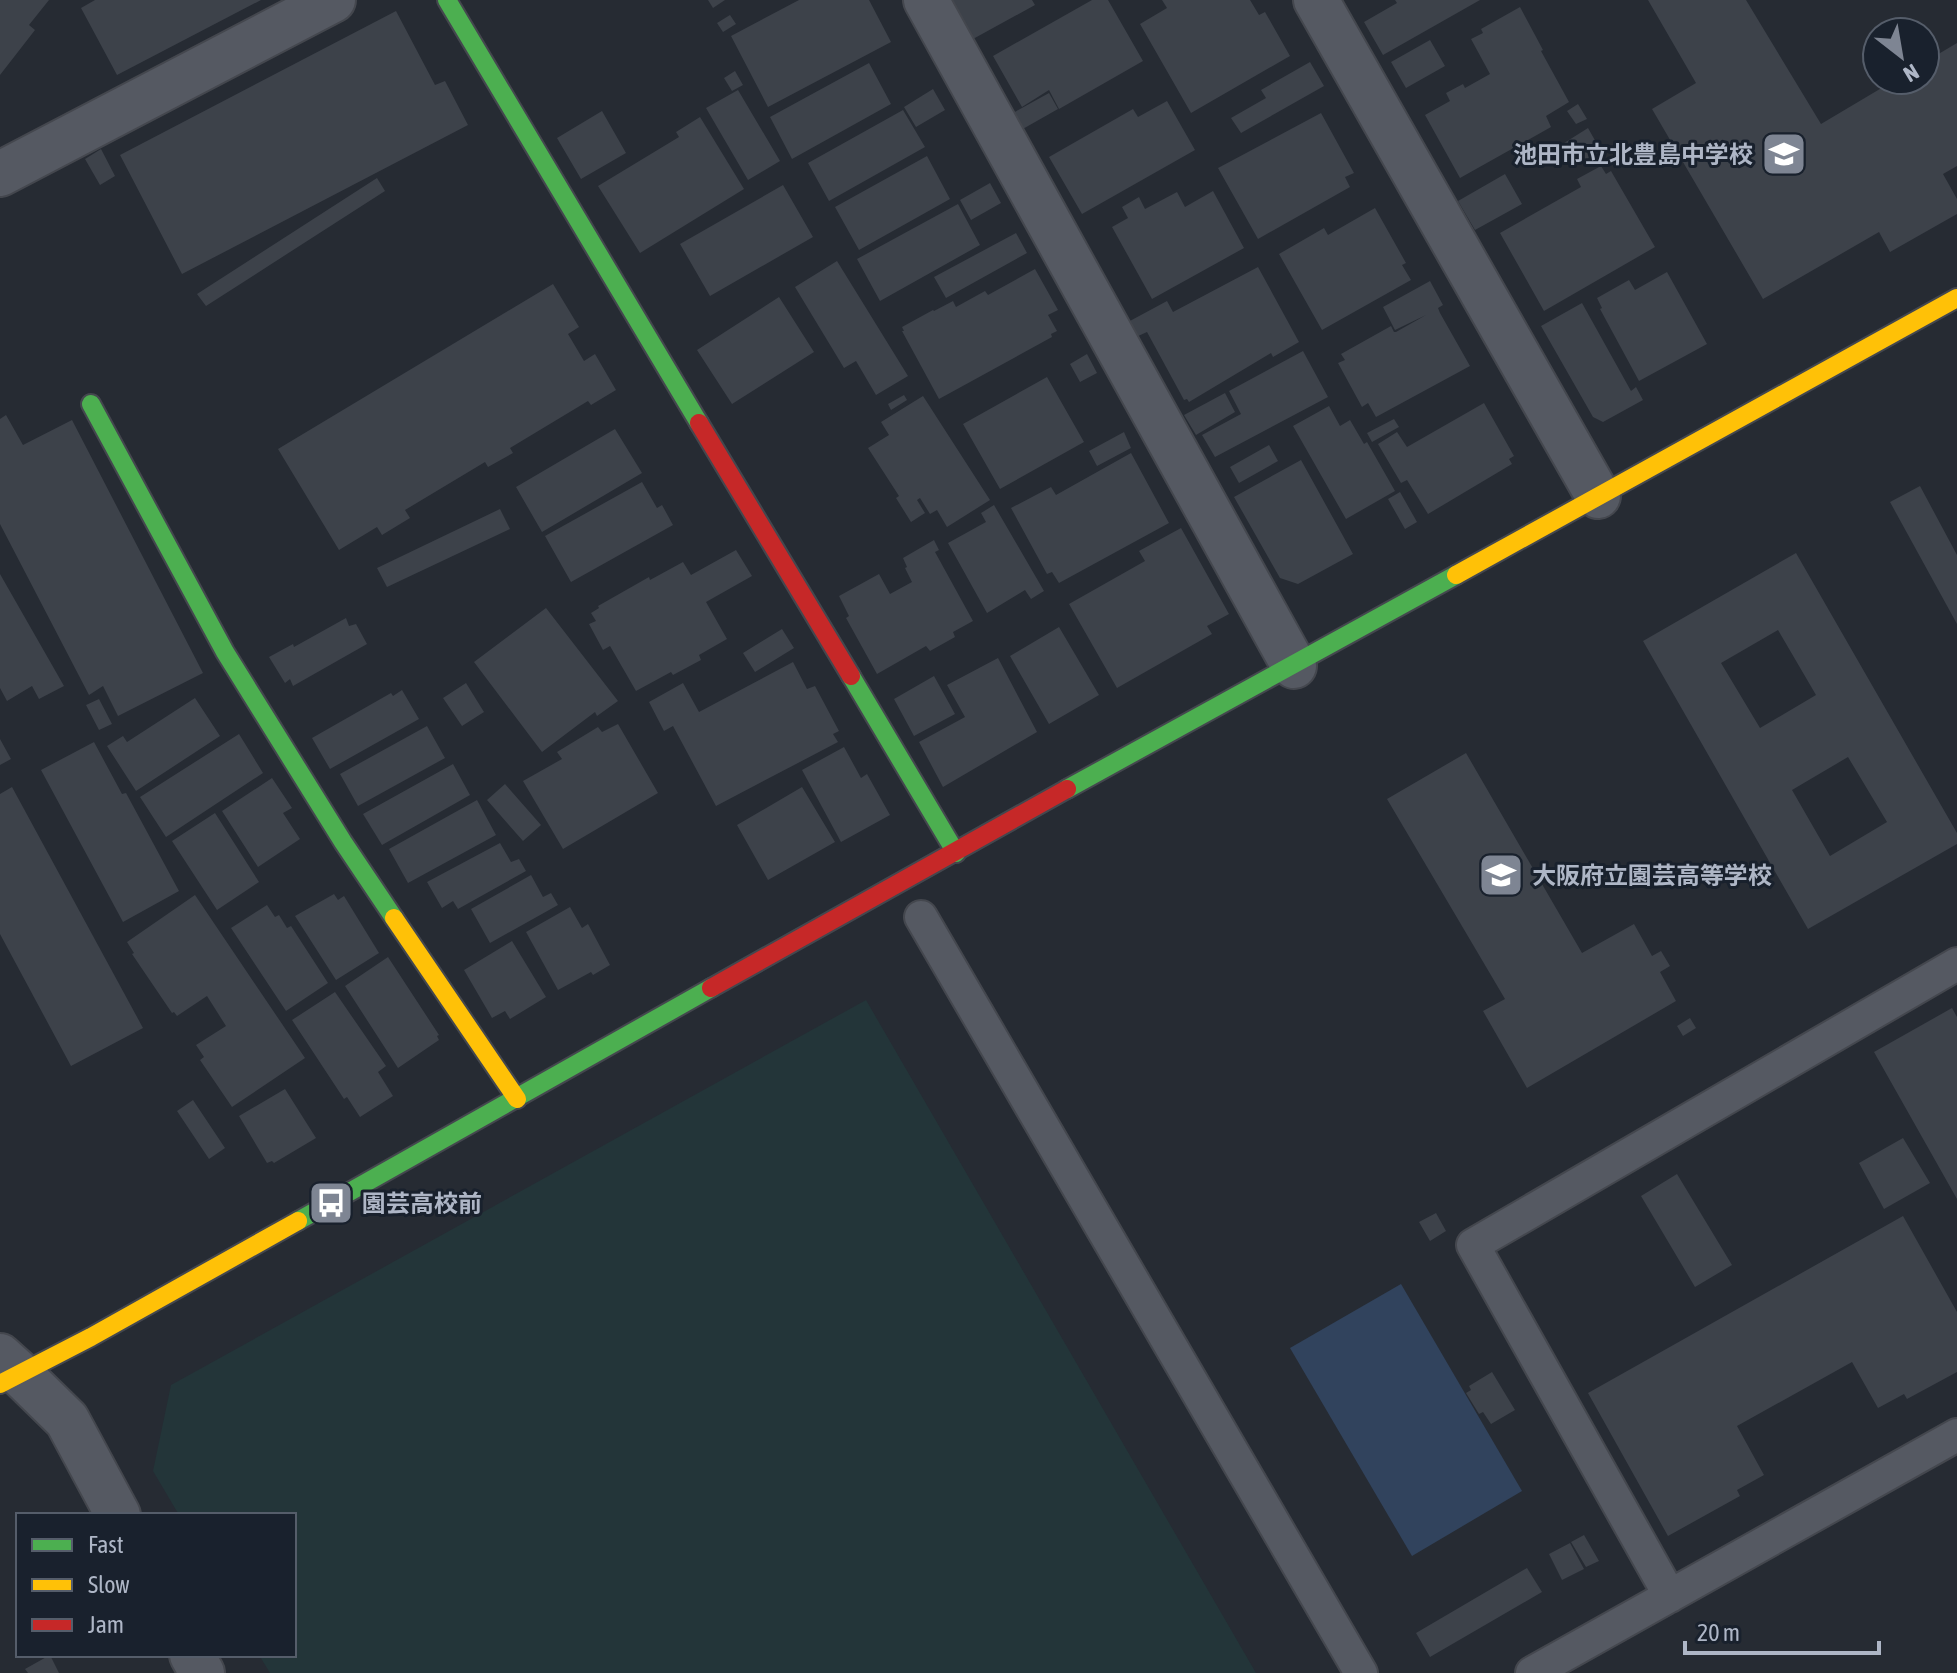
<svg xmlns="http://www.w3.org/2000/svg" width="1957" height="1673" viewBox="0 0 1957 1673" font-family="'Asap Condensed','Noto Sans JP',sans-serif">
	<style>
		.green { fill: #233539 }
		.water { fill: #31435d }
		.building { fill: #3d424a; fill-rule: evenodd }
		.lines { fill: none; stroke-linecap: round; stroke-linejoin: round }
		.lane-casing { stroke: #44474e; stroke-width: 36 }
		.street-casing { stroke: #44474e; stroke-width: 48 }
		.fast-casing { stroke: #44474e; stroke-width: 22 }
		.slow-casing { stroke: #44474e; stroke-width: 22 }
		.jam-casing { stroke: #44474e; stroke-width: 22 }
		.lane { stroke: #555962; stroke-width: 32 }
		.street { stroke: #555962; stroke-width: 44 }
		.fast { stroke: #4caf50; stroke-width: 18 }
		.slow { stroke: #ffc107; stroke-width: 18 }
		.jam { stroke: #c62828; stroke-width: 18 }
		.labels { text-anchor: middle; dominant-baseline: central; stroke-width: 6; stroke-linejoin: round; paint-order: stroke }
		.poi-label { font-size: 24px; font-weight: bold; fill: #aeb6c6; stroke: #19212d; text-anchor: start }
	</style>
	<rect width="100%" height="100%" fill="#262b33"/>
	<path class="green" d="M866,1000L1256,1673H270L259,1655H294V1515H179L153,1471L171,1385Z"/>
	<path class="water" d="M1401,1284L1522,1491L1412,1556L1290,1348Z"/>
	<path class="building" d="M0,0H49L29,25L35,30L0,75Z
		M95,0H261L117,75L81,8Z
		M708,0H725L713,8Z
		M799,0H869L891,42L768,107L731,36Z
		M948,0H1032L1035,5L973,39Z
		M1092,0H1108L1143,61L1059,109L1049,90L1022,107L993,56Z
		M1162,0H1250L1259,15L1265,12L1290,56L1191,113L1140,24L1167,8Z
		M1395,0H1480L1383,55L1364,22L1397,3Z
		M1648,0H1746L1821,124L1895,80H1925V62L1957,43V166L1943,174L1957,199V214L1890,252L1879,232L1763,299L1652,109L1696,83Z
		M1520,7L1543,50L1541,51L1569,102L1546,116L1551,127L1460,178L1425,115L1450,101L1446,93L1463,84L1465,88L1490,74L1471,39L1483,33L1481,29Z
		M396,11L435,85L445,81L468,125L182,274L120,155Z
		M730,15L736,24L723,32L717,23Z
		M1430,40L1445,66L1406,88L1391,62Z
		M1310,62L1324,86L1241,133L1231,118L1266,98L1261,90Z
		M869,63L891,104L792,159L770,117Z
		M735,71L743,85L732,91L724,78Z
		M933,89L945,110L916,127L904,107Z
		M738,90L780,161L748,180L706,108Z
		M1049,93L1058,109L1021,130L1011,114Z
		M1167,101L1195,150L1082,214L1049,157L1133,109L1138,117Z
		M1578,104L1587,119L1576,124L1567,111Z
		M903,110L925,147L829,201L808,163Z
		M602,111L626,153L581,179L557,138Z
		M1321,113L1354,173L1345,177L1350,187L1258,239L1218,168Z
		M700,117L744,189L640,253L598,186L679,137L676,132Z
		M1588,128L1601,151L1574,167L1561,145Z
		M101,149L115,176L100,185L85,159Z
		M927,156L950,199L859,250L835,207Z
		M1601,166L1606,174L1611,171L1655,247L1544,311L1500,233L1581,187L1577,179Z
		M1505,174L1522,204L1475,230L1458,201Z
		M377,178L385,191L206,306L197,294Z
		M990,183L1001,203L971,220L960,200Z
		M783,185L813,237L710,296L680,244Z
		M1213,191L1244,248L1152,299L1112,227L1128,218L1122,207L1139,197L1145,209L1177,192L1185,207Z
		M958,204L980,245L880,301L857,259Z
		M1375,208L1406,263L1402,265L1411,280L1322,330L1279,254L1324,228L1328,235Z
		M1016,233L1027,253L946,298L934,277Z
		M837,261L908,376L876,395L856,361L844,368L795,287Z
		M1258,267L1299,342L1273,357L1271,353L1189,402L1187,399L1184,400L1147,332L1136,337L1128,322L1167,301L1173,312Z
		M1035,269L1058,310L1048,315L1057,331L1051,334L1052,337L939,399L902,331H904L902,327L933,310L934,311L953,301L956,307L985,291L988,295Z
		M1667,272L1707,344L1639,381L1600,309L1602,308L1597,298L1629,280L1635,290Z
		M1430,281L1443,305L1438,308L1440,313L1470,366L1376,417L1368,403L1362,407L1338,363L1345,360L1341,354L1391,326L1394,332H1396L1426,315L1395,330L1383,307Z
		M553,284L579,327L568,334L584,361L595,354L616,390L591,405L588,401L510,448L513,453L488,467L485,462L405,510L410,518L382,535L377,527L339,550L278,449Z
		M779,297L814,352L732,404L697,350Z
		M1582,303L1631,391L1636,387L1643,400L1603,422L1593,417L1541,326Z
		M1303,351L1328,397L1215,457L1202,435L1241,414L1229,391Z
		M1087,354L1097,373L1080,382L1070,364Z
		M1047,377L1084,442L1000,489L963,424Z
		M1225,393L1235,412L1196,435L1184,415Z
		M904,395L907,400L891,410L888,404Z
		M923,396L990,500L947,527L937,510L930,514L920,498L917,500L925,513L911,522L896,498L899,496L868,448L889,435L881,422Z
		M1484,403L1514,456L1509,459L1512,464L1428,514L1407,480L1401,483L1378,444L1397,432L1407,447Z
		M1329,406L1340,426L1350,420L1364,444L1367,442L1395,491L1346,519L1293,426Z
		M6,415L23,445L72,420L203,673L118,716L103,686L89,695L0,524V419Z
		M1394,419L1399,427L1372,442L1367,433Z
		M615,429L642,473L542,532L516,487Z
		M1124,432L1131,448L1097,466L1089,451Z
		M1269,445L1278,461L1239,483L1230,467Z
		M1131,453L1169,523L1059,583L1052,572L1047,574L1011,508L1051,487L1056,495Z
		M1301,460L1353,554L1298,584L1280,578L1234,497Z
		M642,482L657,508L662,505L673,525L571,582L545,536Z
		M1920,486L1957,555V624L1890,502Z
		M1400,492L1417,522L1405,529L1388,499Z
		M994,505L1044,591L1031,599L1025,590L987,613L948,543L986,522L981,513Z
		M500,509L510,529L387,587L377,568Z
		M1181,528L1229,614L1207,626L1212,634L1117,688L1069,604L1145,561L1139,551Z
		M934,540L939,550L935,552L973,621L953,632L955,637L930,651L926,646L877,674L846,618L849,616L839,596L879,574L890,594L912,582L905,568L907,567L903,558Z
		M736,550L752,576L706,602L727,639L699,655L701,660L673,675L671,672L636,691L610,646L603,650L589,624L596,621L591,613L599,608L598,606L649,577L650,580L683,562L691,575Z
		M1796,553L1957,833V844L1808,929L1643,641ZM1778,630L1816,695L1760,728L1721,663ZM1848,757L1887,822L1830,856L1792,790Z
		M0,574L64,686L39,699L32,686L7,701L0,688Z
		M546,608L618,701L597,716L595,712L542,752L474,662Z
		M346,618L349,626L356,624L367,644L293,686L290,679L285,683L269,657L293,644L294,647Z
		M1059,627L1099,695L1049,724L1010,656Z
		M782,629L794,648L755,672L743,653Z
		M998,658L1037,732L943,787L919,742L965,717L947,685Z
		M793,662L807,689L815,686L839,731L833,734L838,742L716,806L673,726L664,731L649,702L683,683L699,712Z
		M934,676L955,714L914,736L894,699Z
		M466,683L484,712L462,726L443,698Z
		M402,690L419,719L330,769L312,738L391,693L393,696Z
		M195,698L220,736L136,791L107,746L123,736L127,742Z
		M99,699L112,724L99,730L86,705Z
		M618,724L658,793L563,849L523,781L562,759L557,752L598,727L602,732Z
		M427,726L445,758L358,806L340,774Z
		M239,734L263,773L166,837L140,797Z
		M0,739L11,759L0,765Z
		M94,742L122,794L126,793L179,891L123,922L41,770Z
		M844,747L861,778L867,774L890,815L841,842L802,770Z
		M1466,753L1582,953L1634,924L1652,956L1661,951L1670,966L1660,972L1676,1001L1527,1088L1483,1011L1505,999L1387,799Z
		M453,764L470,795L382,845L363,814Z
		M272,778L292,808L283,813L300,839L258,867L222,811Z
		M505,784L541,825L523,841L487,800Z
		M12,787L143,1028L71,1066L0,934V794Z
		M802,787L835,842L768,880L737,825Z
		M477,800L496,835L408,883L389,849Z
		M215,813L259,882L217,910L172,841Z
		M500,843L511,862L519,859L526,871L458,909L453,901L442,908L427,882Z
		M531,875L543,897L551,893L558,905L490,943L471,909Z
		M334,894L338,900L344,896L379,953L336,980L295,916Z
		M195,895L305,1058L232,1107L200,1060L204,1057L196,1045L226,1026L207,996L177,1016L174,1012L172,1013L132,954L134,953L127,942Z
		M267,905L275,917L279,915L287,928L291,926L328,983L286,1011L231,928Z
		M570,907L582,928L588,924L610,965L593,975L591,972L558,990L526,932Z
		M512,941L546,997L510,1019L505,1011L492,1018L464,970Z
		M388,957L439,1035L437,1036L439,1040L398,1068L345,986Z
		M335,992L386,1066L378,1072L393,1096L360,1117L347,1097L344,1099L292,1020Z
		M1952,1008L1957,1017V1199L1874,1052Z
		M1690,1018L1696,1028L1683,1036L1677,1026Z
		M285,1089L316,1138L274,1163L272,1161L267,1163L239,1116Z
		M193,1100L225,1148L209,1159L177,1111Z
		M1903,1138L1930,1183L1884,1209L1859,1163Z
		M1677,1174L1732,1265L1695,1287L1641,1196Z
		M1436,1213L1446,1231L1430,1241L1419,1222Z
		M1903,1216L1957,1312V1372L1907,1399L1904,1394L1878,1408L1852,1362L1737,1426L1764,1475L1737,1490L1740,1496L1668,1536L1588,1393Z
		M1492,1372L1515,1410L1491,1424L1483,1412L1479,1414L1466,1393L1471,1390L1469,1386Z
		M1584,1535L1599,1561L1586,1567L1571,1542Z
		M1570,1543L1584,1569L1562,1580L1549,1554Z
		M1527,1568L1542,1592L1430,1657L1416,1633Z
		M50,1655L59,1673H28L25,1669Z"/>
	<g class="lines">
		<g class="lane-casing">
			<path id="lane" d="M921,917L1361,1673
				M1670,1596L1473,1245L1957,964
				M1532,1673L1957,1435"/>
		</g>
		<g class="street-casing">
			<path id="street" d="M926,0L1294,666
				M1316,0L1598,496
				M0,174L333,0
				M0,1356L20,1374L67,1420L118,1515
				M192,1655L202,1673"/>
		</g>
		<g class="fast-casing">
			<path id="fast" d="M447,0L699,423
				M91,404L225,652L343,842L394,918
				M851,676L956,853
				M1067,789L1456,575
				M298,1221L711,988"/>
		</g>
		<g class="slow-casing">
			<path id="slow" d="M1456,575L1957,298
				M394,918L517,1099
				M0,1384L91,1337L298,1221"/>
		</g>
		<g class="jam-casing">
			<path id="jam" d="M699,423L851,676
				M711,988L1067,789"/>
		</g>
		<use href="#lane" class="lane"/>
		<use href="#street" class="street"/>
		<use href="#fast" class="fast"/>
		<use href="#slow" class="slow"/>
		<use href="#jam" class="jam"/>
	</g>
	<defs>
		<g id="school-square" transform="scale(2.3)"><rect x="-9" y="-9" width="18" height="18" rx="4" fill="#7e8593" stroke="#19212d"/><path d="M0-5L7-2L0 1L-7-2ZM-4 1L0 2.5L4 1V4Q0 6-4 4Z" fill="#fff"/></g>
		<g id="bus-square" transform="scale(2.3)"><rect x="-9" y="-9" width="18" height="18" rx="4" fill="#7e8593" stroke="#19212d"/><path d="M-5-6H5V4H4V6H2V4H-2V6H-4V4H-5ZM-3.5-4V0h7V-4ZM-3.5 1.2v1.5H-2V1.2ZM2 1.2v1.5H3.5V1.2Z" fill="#fff"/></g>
	</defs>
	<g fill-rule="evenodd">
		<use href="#school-square" x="1784" y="154"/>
		<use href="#school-square" x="1501" y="875"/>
		<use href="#bus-square" x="331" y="1203"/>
	</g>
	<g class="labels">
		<g class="poi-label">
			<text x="1753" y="154" text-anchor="end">池田市立北豊島中学校</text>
			<text x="1532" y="875">大阪府立園芸高等学校</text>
			<text x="362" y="1203">園芸高校前</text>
		</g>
	</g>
	<rect x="16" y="1513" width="280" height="144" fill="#19212d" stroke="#555d6a" stroke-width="2"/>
	<rect x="32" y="1539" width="40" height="12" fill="#4caf50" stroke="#555d6a" stroke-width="2"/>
	<text x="88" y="1553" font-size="24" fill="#aeb6c6">Fast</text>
	<rect x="32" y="1579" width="40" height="12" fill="#ffc107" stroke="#555d6a" stroke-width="2"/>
	<text x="88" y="1593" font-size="24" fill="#aeb6c6">Slow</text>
	<rect x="32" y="1619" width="40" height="12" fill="#c62828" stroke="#555d6a" stroke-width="2"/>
	<text x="88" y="1633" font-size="24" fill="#aeb6c6">Jam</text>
	<g transform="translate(1901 56) rotate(149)"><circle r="38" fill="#19212d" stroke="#555d6a" stroke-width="2"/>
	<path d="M0-6L14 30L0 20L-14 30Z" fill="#7e8593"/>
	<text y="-12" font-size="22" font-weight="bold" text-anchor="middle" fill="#aeb6c6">N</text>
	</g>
	<path d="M1685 1641v12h194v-12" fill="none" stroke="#aeb6c6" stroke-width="4"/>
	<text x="1697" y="1641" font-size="24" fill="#aeb6c6" stroke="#19212d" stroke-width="6" paint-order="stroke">20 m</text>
</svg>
